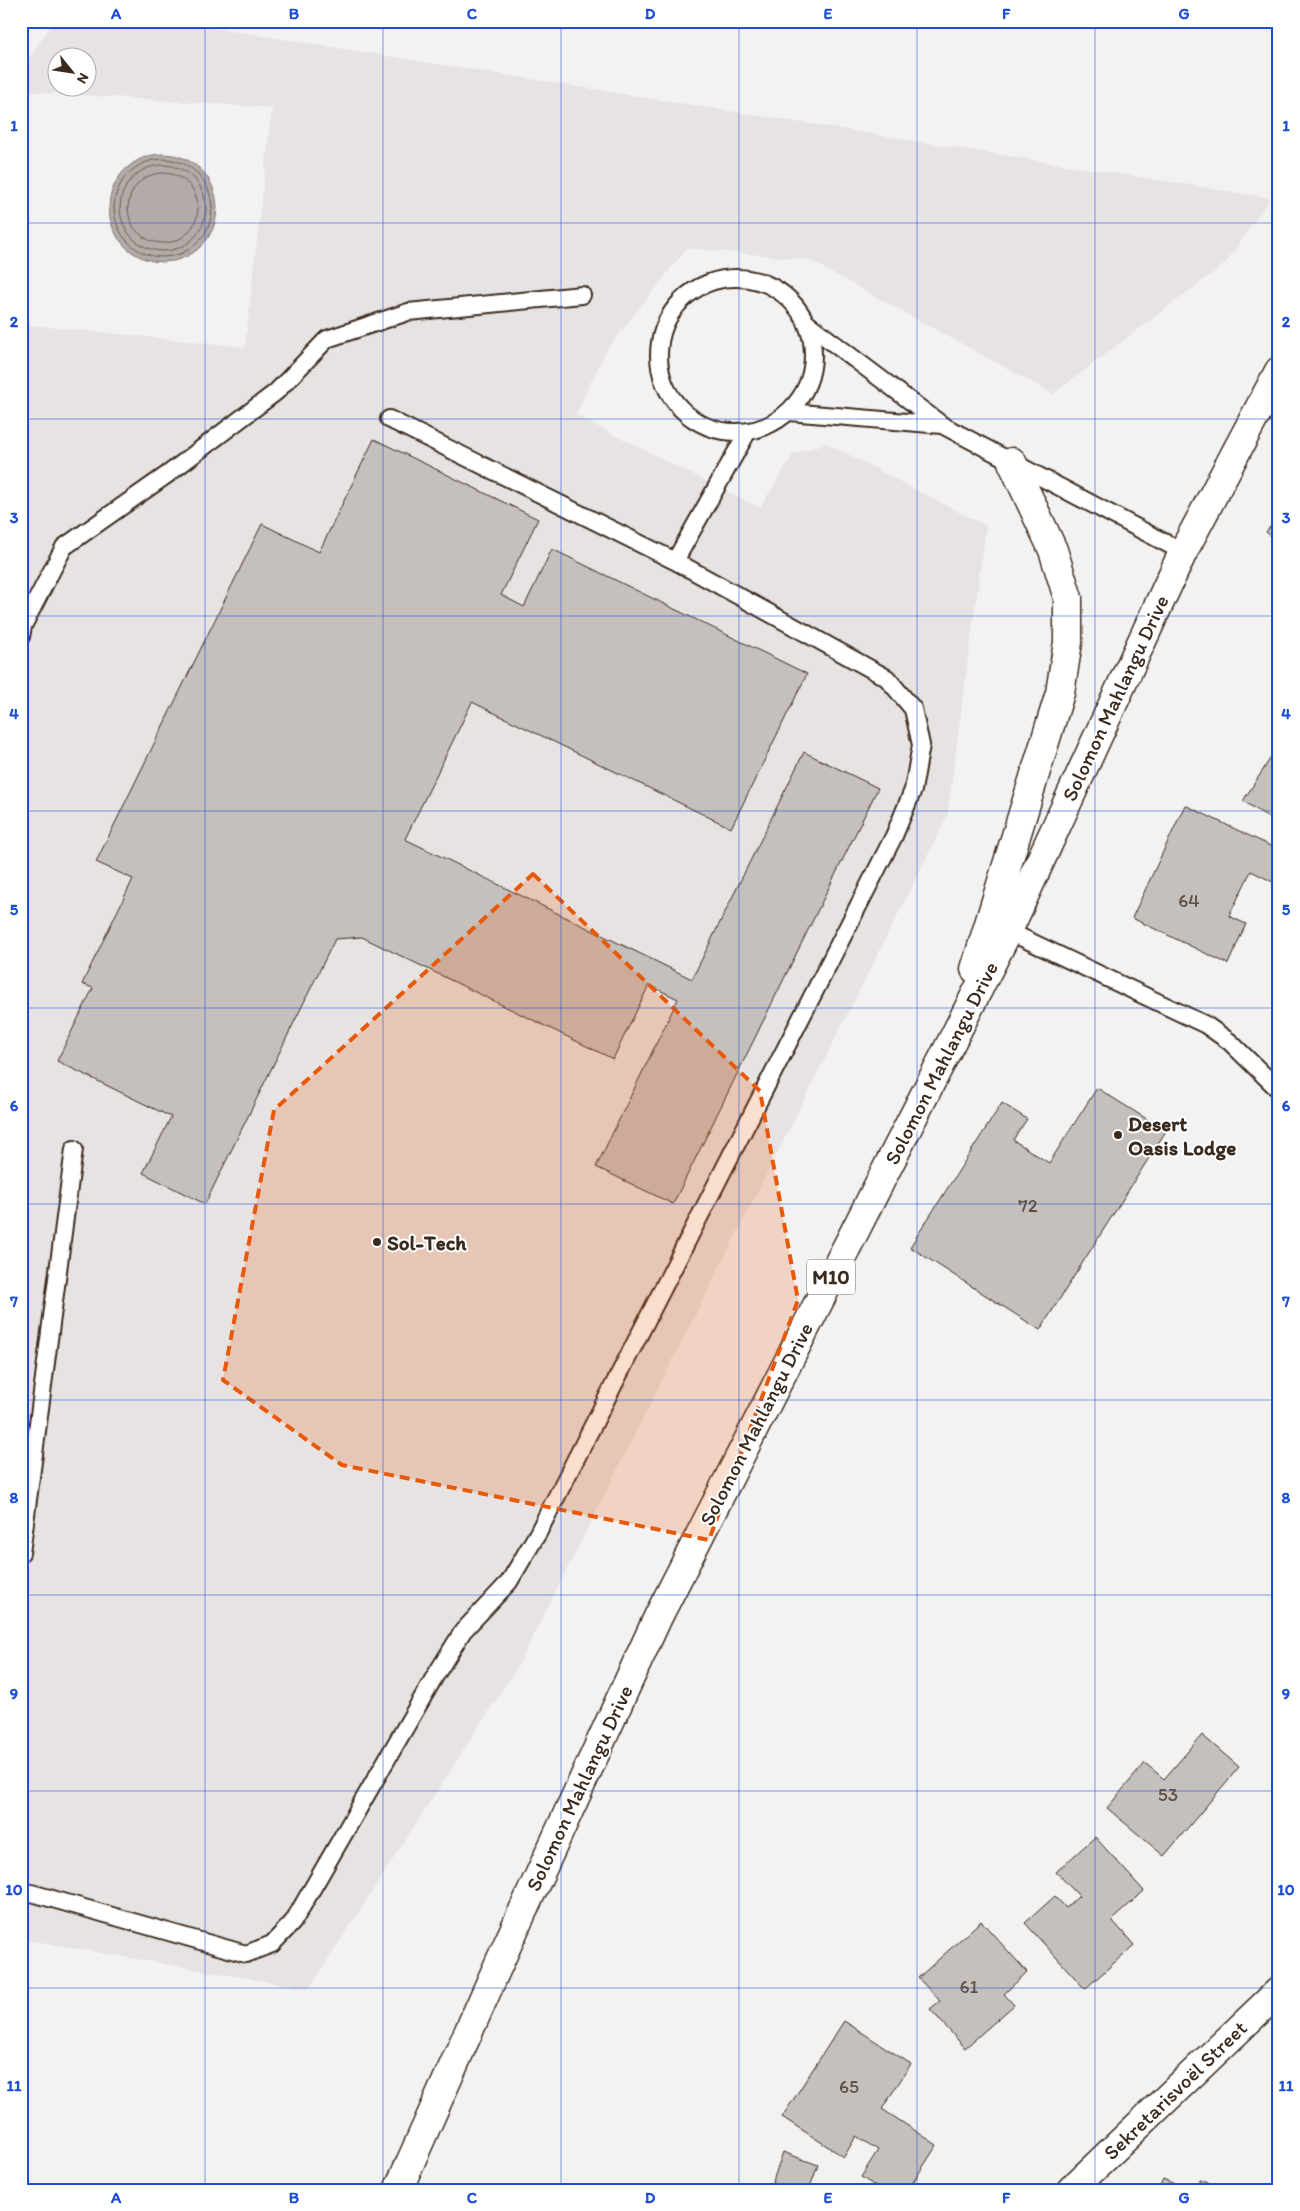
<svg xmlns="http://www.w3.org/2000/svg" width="1300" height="2211" viewBox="0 0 1300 2211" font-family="Itim,sans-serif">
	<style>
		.built { fill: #e6e3e2; fill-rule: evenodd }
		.water { fill: #b2aba7; stroke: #827770 }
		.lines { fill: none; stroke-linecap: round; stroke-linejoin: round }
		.shore { stroke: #6b5e55; stroke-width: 1 }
		.building { fill: #c6c0bd; stroke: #3b2a1e }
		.service-casing { stroke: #3b2a1e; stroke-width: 20 }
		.minor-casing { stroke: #3b2a1e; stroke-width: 31 }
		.primary-casing { stroke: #3b2a1e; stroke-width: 31 }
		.service { stroke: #fff; stroke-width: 16 }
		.minor { stroke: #fff; stroke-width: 28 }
		.primary { stroke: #fff; stroke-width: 28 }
		.marked { fill: #e8590c; fill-opacity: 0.2; stroke: #e8590c; stroke-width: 4; stroke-dasharray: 10 6; stroke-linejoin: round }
		.grid { fill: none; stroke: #1d4ed8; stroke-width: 1; stroke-opacity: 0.55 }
		.poi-dot { fill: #3b2a1e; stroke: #fff; stroke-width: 2 }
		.labels { text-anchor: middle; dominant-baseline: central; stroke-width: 4; stroke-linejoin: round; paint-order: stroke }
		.number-label { font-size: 19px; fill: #5e5046 }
		.shield { fill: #fff; stroke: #766a62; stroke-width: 1 }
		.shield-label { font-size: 20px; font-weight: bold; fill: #3b2a1e }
		.street-label { font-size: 21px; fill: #3b2a1e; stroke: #fff }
		.poi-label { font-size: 21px; font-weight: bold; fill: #3b2a1e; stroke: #fff; text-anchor: start }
		.neatline { fill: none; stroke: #1d4ed8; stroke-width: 2 }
		.grid-label { font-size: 16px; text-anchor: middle; font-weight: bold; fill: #1d4ed8 }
	</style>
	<rect width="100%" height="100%" fill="#f3f2f2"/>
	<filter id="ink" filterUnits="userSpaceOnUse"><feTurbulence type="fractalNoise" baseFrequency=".02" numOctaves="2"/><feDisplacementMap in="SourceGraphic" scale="10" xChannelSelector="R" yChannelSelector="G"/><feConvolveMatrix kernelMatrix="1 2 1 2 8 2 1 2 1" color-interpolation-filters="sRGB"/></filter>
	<g filter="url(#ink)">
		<path class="built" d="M54,21H170L1270,198L1226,263L1053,394L809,260L687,248L607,349L575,415L760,508L793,454L826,443L986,526L947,817L518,1666L309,1989L21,1939V324L245,347L272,108L21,91V70ZM58,58H88V88H58Z"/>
		<path class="water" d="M109 208a54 54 0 1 1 108 0a54 54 0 1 1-108 0Z"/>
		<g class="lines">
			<path class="shore" d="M114 208a49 49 0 1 1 98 0a49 49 0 1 1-98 0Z
				M120 208a43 43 0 1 1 86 0a43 43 0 1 1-86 0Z
				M128 208a35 35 0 1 1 70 0a35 35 0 1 1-70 0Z"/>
		</g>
		<path class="building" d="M374,439L538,519L501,595L524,607L552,549L807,674L731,828L472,702L405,839L692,979L804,752L878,788L673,1204L596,1167L678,999L649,985L613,1059L362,937L335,939L205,1204L143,1173L171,1117L57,1061L93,988L82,984L133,879L96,862L262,524L319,552Z
			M1279,516V543L1266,532Z
			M1279,745V824L1243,801Z
			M1185,805L1279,850V885L1251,871L1229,916L1246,924L1228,964L1132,918Z
			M1097,1088L1166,1131L1040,1330L910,1247L1002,1103L1027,1119L1013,1140L1049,1163Z
			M1202,1735L1239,1767L1164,1856L1107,1808L1145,1763L1164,1779Z
			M1279,1748V1762L1272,1755Z
			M1095,1837L1144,1891L1112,1920L1134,1945L1085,1989L1025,1923L1055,1896L1066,1908L1079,1896L1056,1872Z
			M981,1921L1027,1972L1004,1994L1014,2005L965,2048L930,2009L940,2001L918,1978Z
			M844,2021L911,2064L882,2109L937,2145L908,2190H881L861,2177L878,2150L856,2136L844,2157L782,2117Z
			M783,2152L818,2165L809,2190H770Z
			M1163,2179L1189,2190H1158Z
			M1200,2179L1226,2190H1195Z"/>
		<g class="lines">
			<g class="service-casing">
				<path id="service" d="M659 355a77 77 0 1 1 154 0a77 77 0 1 1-154 0Z
					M808,324L942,425L1183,552
					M789,412L942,425
					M675,561L748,431
					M21,637L23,626L64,547L168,474L276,392L327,339L408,312L582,295
					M1008,931L1206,1025L1230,1042L1279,1090
					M21,1553L74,1149
					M21,1890L246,1954L272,1944L293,1922L435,1676L463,1631L509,1582L538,1533L894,836L913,790L921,745L913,709L887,678L675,561L389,419"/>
			</g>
			<g class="minor-casing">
				<path id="minor" d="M1071,2190L1279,1991"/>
			</g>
			<g class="primary-casing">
				<path id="primary" d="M975,969L1060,693L1068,642V598L1053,550L1012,462
					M398,2190L509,1941L658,1617L1008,931L1183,552L1279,371"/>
			</g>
			<use href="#service" class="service"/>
			<use href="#minor" class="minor"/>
			<use href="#primary" class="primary"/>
		</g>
	</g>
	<path class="marked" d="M533,874L760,1091L798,1300L709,1540L342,1465L223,1380L274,1110Z"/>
	<path class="grid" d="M205,21V2190M383,21V2190M561,21V2190M739,21V2190M917,21V2190M1095,21V2190M21,223H1279M21,419H1279M21,616H1279M21,811H1279M21,1008H1279M21,1204H1279M21,1400H1279M21,1595H1279M21,1791H1279M21,1988H1279"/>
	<g class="poi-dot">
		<circle cx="1118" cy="1135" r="5"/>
		<circle cx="377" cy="1242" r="5"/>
	</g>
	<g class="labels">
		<g class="number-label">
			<text x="1189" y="900">64</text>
			<text x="1028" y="1205">72</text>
			<text x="1168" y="1794">53</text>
			<text x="969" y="1986">61</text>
			<text x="849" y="2086">65</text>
		</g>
		<rect class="shield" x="807" y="1259.5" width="48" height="35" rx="4"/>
		<g class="shield-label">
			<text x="831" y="1277">M10</text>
		</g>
		<g class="street-label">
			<text transform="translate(1115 698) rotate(-65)">Solomon Mahlangu Drive</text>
			<text transform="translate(941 1063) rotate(-63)">Solomon Mahlangu Drive</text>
			<text transform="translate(756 1424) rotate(-63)">Solomon Mahlangu Drive</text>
			<text transform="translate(579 1788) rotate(-65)">Solomon Mahlangu Drive</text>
			<text transform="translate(1175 2090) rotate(-44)">Sekretarisvoël Street</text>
		</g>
		<g class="poi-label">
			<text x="1128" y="1123">Desert<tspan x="1128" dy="24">Oasis Lodge</tspan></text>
			<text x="387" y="1242">Sol-Tech</text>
		</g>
	</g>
	<rect width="1300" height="2211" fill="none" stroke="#fff" stroke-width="55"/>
	<g transform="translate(72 72) rotate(120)"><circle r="24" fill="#ffffff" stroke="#b1aaa5"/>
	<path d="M0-4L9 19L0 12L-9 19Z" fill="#3b2a1e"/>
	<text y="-8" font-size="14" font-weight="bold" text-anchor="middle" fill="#3b2a1e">N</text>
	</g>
	<rect x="28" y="28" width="1244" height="2156" class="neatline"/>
	<g class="grid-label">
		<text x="116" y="19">A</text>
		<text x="294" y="19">B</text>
		<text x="472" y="19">C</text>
		<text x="650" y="19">D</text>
		<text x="828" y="19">E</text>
		<text x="1006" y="19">F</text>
		<text x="1184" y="19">G</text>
		<text x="14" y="131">1</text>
		<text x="1286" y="131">1</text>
		<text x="14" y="327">2</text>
		<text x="1286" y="327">2</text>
		<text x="14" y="523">3</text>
		<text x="1286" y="523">3</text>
		<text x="14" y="719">4</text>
		<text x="1286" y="719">4</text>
		<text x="14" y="915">5</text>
		<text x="1286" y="915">5</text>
		<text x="14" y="1111">6</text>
		<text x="1286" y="1111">6</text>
		<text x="14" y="1307">7</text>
		<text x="1286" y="1307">7</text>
		<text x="14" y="1503">8</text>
		<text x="1286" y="1503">8</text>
		<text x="14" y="1699">9</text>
		<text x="1286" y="1699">9</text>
		<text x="14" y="1895">10</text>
		<text x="1286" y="1895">10</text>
		<text x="14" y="2091">11</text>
		<text x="1286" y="2091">11</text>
		<text x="116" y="2203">A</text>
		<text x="294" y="2203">B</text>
		<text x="472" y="2203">C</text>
		<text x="650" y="2203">D</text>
		<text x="828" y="2203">E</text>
		<text x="1006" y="2203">F</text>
		<text x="1184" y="2203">G</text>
	</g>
</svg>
